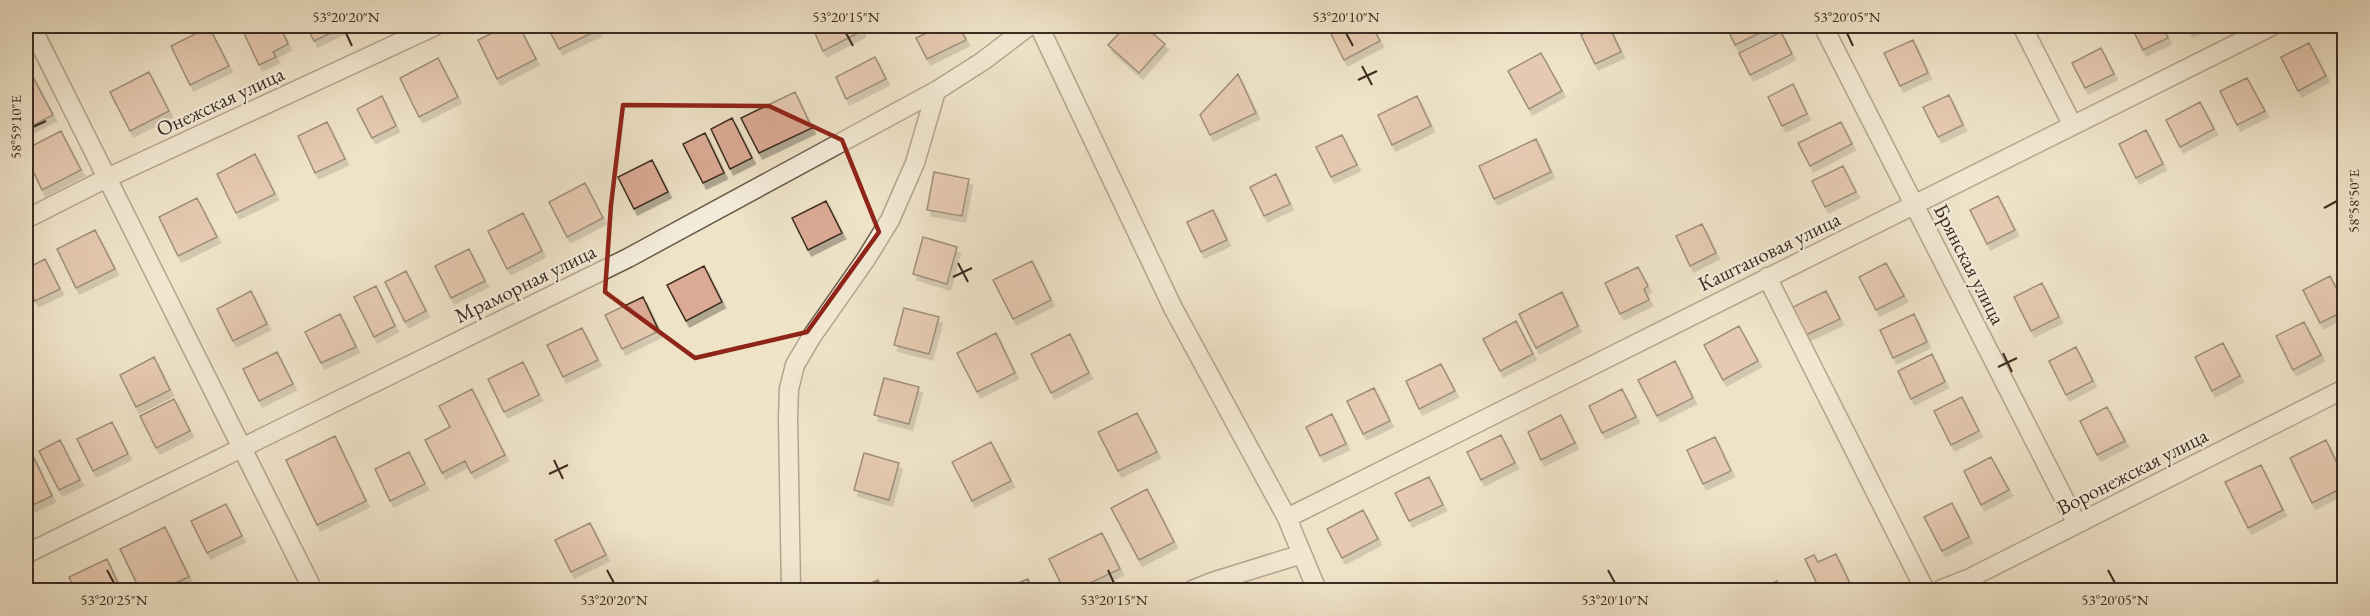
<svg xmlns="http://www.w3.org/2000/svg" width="2370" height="616" viewBox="0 0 2370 616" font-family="'EB Garamond',serif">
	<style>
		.building { fill: #dbaa95; stroke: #3c2c20; stroke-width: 1.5; filter: url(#shadow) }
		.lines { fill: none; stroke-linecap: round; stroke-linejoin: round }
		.street-casing { stroke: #685a4a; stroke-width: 21 }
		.street { stroke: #f4ecdb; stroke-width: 18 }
		.marked { fill: none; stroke: #8f2418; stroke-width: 4.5; stroke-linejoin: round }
		.ticks { fill: none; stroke: #3c2c20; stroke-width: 2 }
		.labels { text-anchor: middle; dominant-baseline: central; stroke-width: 4.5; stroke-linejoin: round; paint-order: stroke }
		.street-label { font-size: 21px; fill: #3c2c20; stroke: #f4ecdb }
		.neatline { fill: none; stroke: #3c2c20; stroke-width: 2 }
		.ticks-label { font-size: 15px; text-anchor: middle; fill: #3c2c20 }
	</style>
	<defs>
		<filter id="shadow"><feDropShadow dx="3.5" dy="6" stdDeviation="0" flood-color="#0004"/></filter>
	</defs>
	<rect width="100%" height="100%" fill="#eee2c7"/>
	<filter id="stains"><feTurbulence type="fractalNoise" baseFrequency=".00333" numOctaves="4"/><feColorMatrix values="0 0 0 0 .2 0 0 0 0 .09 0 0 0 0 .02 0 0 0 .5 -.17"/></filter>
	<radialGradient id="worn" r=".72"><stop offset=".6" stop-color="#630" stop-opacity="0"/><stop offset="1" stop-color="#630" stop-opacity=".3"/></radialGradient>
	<path class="building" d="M250,26H280L288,44L273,52L276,57L259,65L242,29Z
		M306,26H345L314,41Z
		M506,26H519L536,59L497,79L478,40Z
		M547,26H596L598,30L559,49Z
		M820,26H860L862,31L823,51L813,29Z
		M941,26H959L966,40L927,59L916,38Z
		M1126,26H1144L1165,44L1139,73L1108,45Z
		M1332,26H1372L1380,41L1344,60L1328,28Z
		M1600,26H1609L1621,52L1595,64L1581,35Z
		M1726,26H1774L1735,45Z
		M2131,26H2162L2168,38L2143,50Z
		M2187,26H2200L2189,31Z
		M209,27L229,66L190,85L171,46Z
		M1781,32L1792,54L1750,75L1739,53Z
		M1913,40L1928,73L1900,86L1884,53Z
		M2309,43L2326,76L2298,91L2281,57Z
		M2101,48L2114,74L2085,88L2072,63Z
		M1541,53L1562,91L1529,109L1508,71Z
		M875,57L886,79L846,99L836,77Z
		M438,58L458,97L419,117L400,78Z
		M149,72L169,111L130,131L110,92Z
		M1238,74L1256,113L1210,135L1200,115Z
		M33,77L53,115L26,129V80Z
		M2247,78L2265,111L2237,125L2220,91Z
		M1793,84L1807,114L1782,126L1768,97Z
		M795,92L812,128L759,153L741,118Z
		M1949,95L1963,125L1938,137L1923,107Z
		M382,96L396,126L372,138L357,109Z
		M1417,96L1431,126L1392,145L1378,115Z
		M2200,102L2214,129L2180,147L2166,120Z
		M732,118L752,158L730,169L711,129Z
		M327,122L345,159L315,173L298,136Z
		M1841,122L1852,144L1810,166L1798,143Z
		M2146,130L2163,164L2136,178L2119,144Z
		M61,131L81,170L42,190L26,156V149Z
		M705,133L724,173L703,183L683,144Z
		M1342,135L1357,165L1331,177L1316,147Z
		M1536,139L1551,172L1494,199L1479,166Z
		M255,154L275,194L236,213L217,174Z
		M652,160L668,192L634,209L618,177Z
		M1843,166L1856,192L1825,207L1812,181Z
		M934,172L969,179L962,216L927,210Z
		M1276,174L1290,204L1264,216L1250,187Z
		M585,183L603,218L567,237L549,202Z
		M1998,196L2015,230L1987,244L1970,210Z
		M197,198L217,237L178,256L159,217Z
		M826,201L842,233L808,250L792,218Z
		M1213,210L1227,240L1201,252L1187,222Z
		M523,213L542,251L507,269L488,231Z
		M1702,224L1716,253L1690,266L1676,236Z
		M95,230L115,269L76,288L57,249Z
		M923,237L957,247L947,284L913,274Z
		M469,249L485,281L451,298L435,266Z
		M45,259L60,289L35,301L26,283V269Z
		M1032,261L1051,300L1013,319L993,280Z
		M1886,263L1904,296L1876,310L1859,277Z
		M704,266L722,302L686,321L667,285Z
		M1638,267L1648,286L1644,289L1649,300L1620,314L1605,283Z
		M406,271L426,311L405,322L385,282Z
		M2330,276L2344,303V311L2320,323L2303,290Z
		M2042,283L2059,317L2031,331L2014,297Z
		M376,286L395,326L374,337L354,297Z
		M251,291L267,324L233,341L217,309Z
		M1826,291L1840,319L1806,335L1793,307Z
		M1562,292L1578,326L1536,348L1519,314Z
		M643,297L659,331L622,349L605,315Z
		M904,308L939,317L929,354L894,345Z
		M340,314L356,347L321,363L305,332Z
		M1914,314L1927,342L1893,358L1880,330Z
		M1516,321L1533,354L1500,371L1483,339Z
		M2304,322L2321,355L2293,370L2276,336Z
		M1739,326L1758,361L1723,380L1704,345Z
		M582,328L598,360L563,377L547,345Z
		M996,333L1015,373L977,392L957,353Z
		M1070,334L1089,373L1051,393L1031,354Z
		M2223,343L2240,376L2212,391L2195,357Z
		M2076,347L2093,381L2066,395L2049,361Z
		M277,352L293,384L259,401L243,369Z
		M1932,354L1945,382L1911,399L1898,371Z
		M154,357L170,390L136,407L120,375Z
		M1675,361L1693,398L1657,416L1638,380Z
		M523,362L539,395L504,412L488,379Z
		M1441,364L1455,391L1419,409L1406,381Z
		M884,378L919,387L909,424L874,415Z
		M1374,388L1390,421L1363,434L1347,401Z
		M472,389L505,455L471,473L465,461L442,473L425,440L450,427L439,406Z
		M1622,389L1636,417L1602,433L1589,406Z
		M1962,397L1979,431L1951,445L1934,411Z
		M174,399L190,431L156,448L140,416Z
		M2107,407L2125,441L2097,455L2080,421Z
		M1137,413L1157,452L1118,471L1098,432Z
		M1332,414L1346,444L1320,456L1306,427Z
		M1561,415L1575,443L1541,460L1528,432Z
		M112,422L128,454L93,471L77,439Z
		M1501,435L1515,463L1481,480L1467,452Z
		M335,436L366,501L317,525L286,460Z
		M1715,437L1731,471L1703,484L1687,450Z
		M60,440L80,480L59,490L39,451Z
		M2326,440L2344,478V487L2312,503L2290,458Z
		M991,442L1011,481L972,501L952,462Z
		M409,452L425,484L390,501L375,469Z
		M864,453L899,463L889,500L854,490Z
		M33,456L52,496L31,506L26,496V460Z
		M1991,457L2009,490L1981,505L1964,471Z
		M2261,465L2283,510L2248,528L2225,482Z
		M1429,477L1443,505L1409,521L1395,493Z
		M1147,489L1174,542L1139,560L1111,508Z
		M1952,503L1969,537L1942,551L1924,517Z
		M226,504L242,536L207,553L191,521Z
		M1363,510L1378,539L1342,558L1327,529Z
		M590,523L606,555L571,572L555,540Z
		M165,527L189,577L161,590H140L120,549Z
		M1102,533L1120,569L1075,590H1064L1049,559Z
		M1836,554L1853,590H1820L1805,559L1814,555L1818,562Z
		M107,559L121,590H75L69,577Z
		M1028,579L1033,590H1001Z
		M878,580L883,590H855Z
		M1777,581L1782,590H1746L1745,589L1755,583L1758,590Z
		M475,585L478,590H464Z"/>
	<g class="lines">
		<g class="street-casing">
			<path id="street" d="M31,26L313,590
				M1039,26L1173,308L1287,518L1317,590
				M1823,26L2077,524
				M2022,26L2072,124
				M26,219L107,178L435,26
				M1767,277L1925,590
				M1287,518L2272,26
				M26,554L628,258L936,91L983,61L1029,26
				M791,590L788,418L789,389L795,365L812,336L866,259L890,220L915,163L936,91
				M1192,590L1212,582L1302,554
				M1940,590L1968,579L2344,389"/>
		</g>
		<use href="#street" class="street"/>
	</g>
	<path d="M0 0H2370V616H0ZM623,105L769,106L842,140L879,232L807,332L695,358L605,292L611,205Z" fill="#eee2c7" fill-opacity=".55" fill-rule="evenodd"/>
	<path class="marked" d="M623,105L769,106L842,140L879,232L807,332L695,358L605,292L611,205Z"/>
	<path class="ticks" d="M346,33L352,46M846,33L853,46M1346,33L1353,46M1847,33L1853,46M1362,66L1372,85M1358,80L1377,71M33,127L46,121M2324,208L2337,201M958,263L968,282M953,277L972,268M2003,353L2012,372M1998,367L2017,358M554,460L563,479M549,474L568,465M107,570L114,583M607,570L614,583M1108,570L1114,583M1608,570L1615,583M2108,570L2115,583"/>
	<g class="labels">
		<g class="street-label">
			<text transform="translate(220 101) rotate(-25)">Онежская улица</text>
			<text transform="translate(1769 251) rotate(-26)">Каштановая улица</text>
			<text transform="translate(1970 264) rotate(63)">Брянская улица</text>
			<text transform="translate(525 283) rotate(-26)">Мраморная улица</text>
			<text transform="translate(2132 471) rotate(-27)">Воронежская улица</text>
		</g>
	</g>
	<rect width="2370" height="616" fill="none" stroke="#eee2c7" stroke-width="66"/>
	<rect x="33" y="33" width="2304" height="550" class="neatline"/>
	<g class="ticks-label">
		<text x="346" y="22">53°20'20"N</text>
		<text x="846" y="22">53°20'15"N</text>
		<text x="1346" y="22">53°20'10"N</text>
		<text x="1847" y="22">53°20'05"N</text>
		<text transform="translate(16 127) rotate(-90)" y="5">58°59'10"E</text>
		<text transform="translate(2354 201) rotate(-90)" y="5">58°58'50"E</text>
		<text x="114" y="605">53°20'25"N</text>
		<text x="614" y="605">53°20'20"N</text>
		<text x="1114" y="605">53°20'15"N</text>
		<text x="1615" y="605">53°20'10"N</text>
		<text x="2115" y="605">53°20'05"N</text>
	</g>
	<rect width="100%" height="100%" filter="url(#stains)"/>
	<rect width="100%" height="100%" fill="url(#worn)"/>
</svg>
